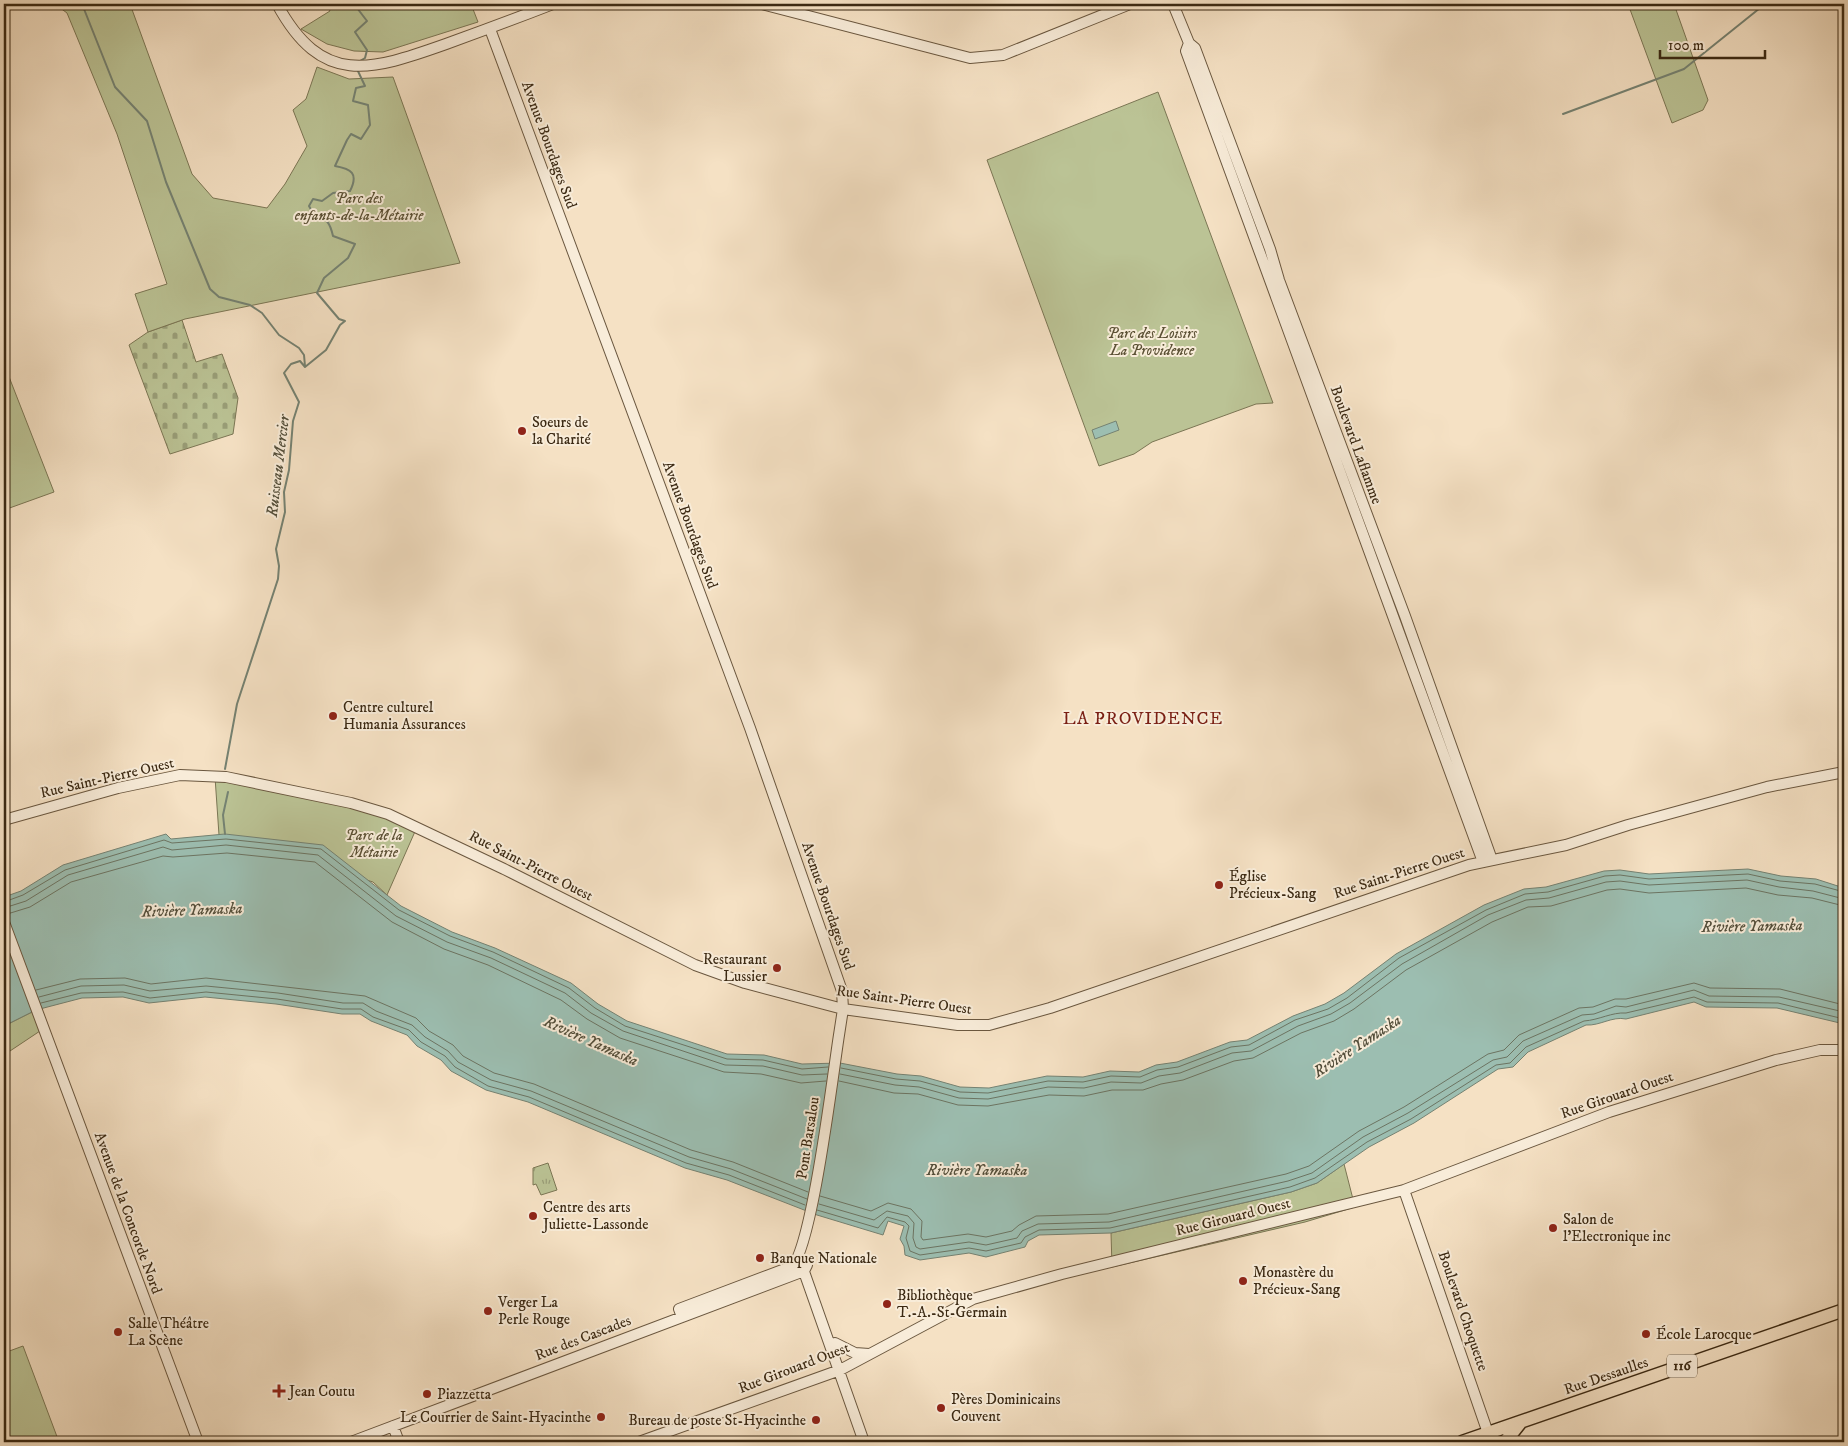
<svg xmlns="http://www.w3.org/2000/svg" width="1848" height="1446" viewBox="0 0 1848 1446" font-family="'IM FELL DW Pica',serif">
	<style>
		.grass { fill: url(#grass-tufts); stroke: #7b7654 }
		.cemetery { fill: url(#cemetery-stones); stroke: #7b7654 }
		.park { fill: #bbc395; stroke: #7b7654 }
		.water { fill: #9cbeb1; stroke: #758272 }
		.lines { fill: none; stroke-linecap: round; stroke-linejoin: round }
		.shore { stroke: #6c7462; stroke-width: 1 }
		.stream { stroke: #758272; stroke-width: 2 }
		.minor-casing { stroke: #6a573f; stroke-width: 12 }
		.major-casing { stroke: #3b2913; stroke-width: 15 }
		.minor { stroke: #f8ecd9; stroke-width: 10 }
		.major { stroke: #f5e1c4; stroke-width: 12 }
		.poi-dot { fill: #8f2418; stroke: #f8ecd9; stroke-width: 2 }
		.labels { text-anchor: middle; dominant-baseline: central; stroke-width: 4; stroke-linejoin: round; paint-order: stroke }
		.shield { fill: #f8ecd9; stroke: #74644e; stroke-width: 1 }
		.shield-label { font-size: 14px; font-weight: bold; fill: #3b2913 }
		.street-label { font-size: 15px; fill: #3b2913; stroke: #f8ecd9 }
		.park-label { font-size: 15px; font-style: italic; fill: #5b5034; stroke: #f8ecd9 }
		.poi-label { font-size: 15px; fill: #3b2913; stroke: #f8ecd9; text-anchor: start }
		.water-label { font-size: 16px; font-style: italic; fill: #534e3a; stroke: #f8ecd9 }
		.quarter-label { font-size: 18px; letter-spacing: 1px; fill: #7a1f14; stroke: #f8ecd9 }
	</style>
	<defs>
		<pattern id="grass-tufts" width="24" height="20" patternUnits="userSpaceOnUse" patternTransform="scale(1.25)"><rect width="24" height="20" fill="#bbc395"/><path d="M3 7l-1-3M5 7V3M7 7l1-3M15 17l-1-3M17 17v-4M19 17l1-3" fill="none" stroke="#999e78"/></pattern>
		<pattern id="cemetery-stones" width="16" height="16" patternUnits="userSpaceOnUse" patternTransform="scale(1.25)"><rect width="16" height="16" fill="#bbc395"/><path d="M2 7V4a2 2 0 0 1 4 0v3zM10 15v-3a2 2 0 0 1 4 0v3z" fill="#999e78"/></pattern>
	</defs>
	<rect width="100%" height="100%" fill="#f5e1c4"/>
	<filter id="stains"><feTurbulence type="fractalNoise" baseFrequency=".004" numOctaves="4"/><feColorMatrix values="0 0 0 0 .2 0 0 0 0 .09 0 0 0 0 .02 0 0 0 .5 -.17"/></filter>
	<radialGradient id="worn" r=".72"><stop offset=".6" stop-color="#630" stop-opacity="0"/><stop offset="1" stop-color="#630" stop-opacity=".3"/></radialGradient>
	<path class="grass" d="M548,1163L557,1190L541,1195L536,1184L533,1185V1168Z"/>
	<path class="cemetery" d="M182,320L196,362L222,354L238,398L233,434L170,454L129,345L148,332Z"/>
	<path class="park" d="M55,4H130L192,174L213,198L267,208L285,184L307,146L293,110L306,99L317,67L349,79L393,77L460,263L185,319L148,332L135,294L167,284L117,134L67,13Z
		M327,4H471L478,22L383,52L354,51L327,44L301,29L330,11Z
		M1628,4H1674L1708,100L1703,110L1672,123Z
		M1158,92L1273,403L1256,404L1152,442L1134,454L1099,466L987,160Z
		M4,364L54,492L4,510Z
		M215,777L314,795L417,827L387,895L373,882L219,835Z
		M36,1010L43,1029L4,1055V1026Z
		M1344,1164L1355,1207L1305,1222L1112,1267L1111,1233L1291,1192L1317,1183Z
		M23,1346L59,1442H4V1353Z"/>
	<path class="water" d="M1116,421L1119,430L1095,439L1092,430Z
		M166,834L171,839L225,834L323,845L401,906L452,932L495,948L571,983L598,1004L627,1021L727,1054L764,1055L802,1064L840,1063L897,1074L921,1076L960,1087L989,1088L1047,1076L1083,1077L1110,1071L1139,1072L1156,1065L1177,1062L1230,1042L1247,1040L1293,1016L1325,1004L1344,993L1396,954L1484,905L1524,889L1546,887L1604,871L1620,870L1649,874L1748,869L1781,876L1816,879L1844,888V1024L1777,1008L1706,1007L1694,1002L1626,1019C1612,1016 1600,1026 1586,1025L1528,1052L1513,1067L1498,1069L1414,1123L1369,1147L1317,1183L1291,1192L1111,1233L1039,1235L1028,1241L1025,1247L986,1257L969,1253L920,1260L905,1255L904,1246L900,1239L904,1226L888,1221L883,1235L817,1215L727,1180L685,1168L528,1102L486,1090L451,1071L441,1060L417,1046L407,1035L371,1021L360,1014H342L276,1004L205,997L149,1003L123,997L82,998L36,1010L4,1026V897L21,891L63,865Z"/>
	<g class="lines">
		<path class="shore" d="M4,902L23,895L65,870L164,840L172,843L226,839L321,849L399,910L450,936L493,952L569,988L595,1008L625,1026L727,1059L763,1060L802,1069L828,1067
			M4,908L26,901L68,875L163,847L172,850L226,845L318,855L396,916L447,942L491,958L565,993L591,1013L623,1031L725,1065L763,1066L802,1075L827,1074
			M4,915L30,907L71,882L163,856L173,857L227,853L315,862L392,922L444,949L488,965L561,1000L587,1019L620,1038L724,1072L761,1074L801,1083L826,1081
			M36,990L80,979L125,978L151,984L206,978L365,996L416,1018L429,1031L453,1045L463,1056L494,1073L534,1084L691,1150L733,1162L808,1192
			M39,997L81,986L124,985L150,991L206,986L278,993L343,1003H363L376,1011L412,1025L425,1037L448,1051L458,1062L491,1080L531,1091L689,1157L731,1169L807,1199
			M41,1003L81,993L123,992L150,998L206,992L277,999L342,1009H361L373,1017L409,1030L421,1042L445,1056L455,1067L488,1086L529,1097L686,1163L729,1175L805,1205
			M841,1068L896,1079L920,1081L960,1092L988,1093L1048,1081L1083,1082L1111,1076L1140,1077L1157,1070L1178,1067L1231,1047L1249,1045L1295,1020L1328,1009L1347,998L1399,958L1486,910L1525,894L1548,892L1605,876L1620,875L1649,879L1748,874L1780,881L1815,884L1844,892
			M840,1074L895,1085L919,1087L959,1098L988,1099L1048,1087L1084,1088L1111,1082L1141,1083L1159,1076L1180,1073L1232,1053L1251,1051L1298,1026L1331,1014L1350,1003L1402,964L1488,915L1526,900L1549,898L1606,882L1620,881L1649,885L1747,880L1779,887L1813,891L1844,899
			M839,1081L894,1093L918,1094L958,1105L988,1106L1049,1095L1084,1096L1112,1090H1143L1161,1084L1183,1080L1234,1061L1253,1058L1301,1033L1334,1021L1354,1009L1406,970L1492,922L1528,907L1551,906L1607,890L1620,889L1649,893L1746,888L1778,895L1812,898L1844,906
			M820,1196L871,1211L888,1203L911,1209L922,1221L921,1237L923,1240L968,1234L986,1237L1012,1231L1019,1225L1036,1216L1108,1214L1286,1174L1309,1166L1359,1131L1404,1107L1488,1054L1504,1050L1519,1035L1579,1008L1593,1007L1615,999H1626L1694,983L1710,988L1780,989L1844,1005
			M819,1204L874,1220L887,1211L908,1216L914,1223L913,1238L916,1247L920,1249L969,1242L986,1245L1017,1238L1022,1231L1038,1224L1109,1222L1288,1181L1312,1173L1363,1137L1408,1113L1493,1060L1507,1057L1523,1041L1582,1015L1594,1014L1616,1006L1626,1007L1694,990L1709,996L1779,997L1844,1012
			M817,1210L878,1228L887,1217L905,1222L909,1226L906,1238L910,1251L920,1255L969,1248L986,1251L1021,1243L1025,1237L1039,1230L1110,1228L1290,1187L1315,1178L1367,1142L1411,1119L1496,1065L1510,1063L1526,1047L1584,1021C1599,1020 1612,1012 1626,1013L1694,997L1707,1002L1778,1003L1844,1019"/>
		<path class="stream" d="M82,4L115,87L147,121L166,182L210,289L219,297L250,305L262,313L279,335L299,348L304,355L305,366
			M354,4L367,21L355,32L367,50L365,58L360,61
			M1563,114L1684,69L1765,4
			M225,769L237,704L278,579L279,566L276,549L285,512L284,492L289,470L293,421L299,402L284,373L291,364L300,361L305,367L326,350L340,325L345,321L339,319L317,293L324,278L348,258L355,244L333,236C330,223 327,218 314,215L309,206L313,199L322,201L333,193L350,191C359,173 351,169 335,166L347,140L351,134L361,139L370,125L368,105L353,101L356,88L365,86L357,69
			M225,834L223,815L228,792"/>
		<g class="minor-casing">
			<path id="minor" d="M277,4C322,87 370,71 446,44C482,31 517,18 553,4
				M762,4L970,58L1003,55L1130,4
				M1173,4L1189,43L1195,48L1270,249L1279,280L1405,616L1492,860
				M490,29L750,728L842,991L843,1009L839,1035C833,1073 812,1249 791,1268
				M1189,43L1186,51L1483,862
				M4,820L118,788L180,775L226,777L351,803L388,814L504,869L695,965L745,983L843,1009L958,1025H989L1050,1008L1469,865L1566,845L1628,825L1767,787L1844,772
				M4,922L198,1442
				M1404,1190L1488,1433
				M802,1266L864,1442
				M835,1343L855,1353L869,1354
				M393,1426L399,1442
				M351,1442L804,1271L807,1265L801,1263L679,1309L682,1317
				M639,1442L840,1370L973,1299L1062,1274L1404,1190L1609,1112L1776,1060L1820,1050H1844"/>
		</g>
		<g class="major-casing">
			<path id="major" d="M1462,1442L1844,1310
				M1505,1442L1520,1423"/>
		</g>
		<use href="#minor" class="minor"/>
		<use href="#major" class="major"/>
	</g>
	<g class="poi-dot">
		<circle cx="522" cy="431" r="5"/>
		<circle cx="333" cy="716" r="5"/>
		<circle cx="1219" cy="885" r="5"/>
		<circle cx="777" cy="968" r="5"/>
		<circle cx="533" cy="1216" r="5"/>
		<circle cx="1553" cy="1228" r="5"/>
		<circle cx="760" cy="1258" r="5"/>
		<circle cx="1243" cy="1281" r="5"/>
		<circle cx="887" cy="1304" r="5"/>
		<circle cx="488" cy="1311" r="5"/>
		<circle cx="118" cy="1332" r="5"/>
		<circle cx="1646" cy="1334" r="5"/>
		<path d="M276.5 1383.5h5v5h5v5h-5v5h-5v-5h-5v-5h5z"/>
		<circle cx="427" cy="1394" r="5"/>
		<circle cx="941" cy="1408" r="5"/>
		<circle cx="601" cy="1417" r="5"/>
		<circle cx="816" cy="1420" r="5"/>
	</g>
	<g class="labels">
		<rect class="shield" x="1667" y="1354.5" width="30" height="23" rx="4"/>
		<g class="shield-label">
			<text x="1682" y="1366">116</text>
		</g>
		<g class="street-label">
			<text transform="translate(549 145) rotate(70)">Avenue Bourdages Sud</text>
			<text transform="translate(1356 445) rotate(70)">Boulevard Laflamme</text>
			<text transform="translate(690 525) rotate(70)">Avenue Bourdages Sud</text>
			<text transform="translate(107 778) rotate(-13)">Rue Saint-Pierre Ouest</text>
			<text transform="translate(531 866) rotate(27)">Rue Saint-Pierre Ouest</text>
			<text transform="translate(1399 873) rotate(-18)">Rue Saint-Pierre Ouest</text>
			<text transform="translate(828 906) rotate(71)">Avenue Bourdages Sud</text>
			<text transform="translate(904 1000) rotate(8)">Rue Saint-Pierre Ouest</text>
			<text transform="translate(1617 1095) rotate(-19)">Rue Girouard Ouest</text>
			<text transform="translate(808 1138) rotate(-81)">Pont Barsalou</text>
			<text transform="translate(128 1213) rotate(70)">Avenue de la Concorde Nord</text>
			<text transform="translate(1233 1217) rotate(-14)">Rue Girouard Ouest</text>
			<text transform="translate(1463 1311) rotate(71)">Boulevard Choquette</text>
			<text transform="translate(583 1338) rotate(-21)">Rue des Cascades</text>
			<text transform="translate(794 1368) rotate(-21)">Rue Girouard Ouest</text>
			<text transform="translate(1606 1376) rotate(-19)">Rue Dessaulles</text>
		</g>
		<g class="park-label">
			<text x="359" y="198">Parc des<tspan x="359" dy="17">enfants-de-la-Métairie</tspan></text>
			<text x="1152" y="333">Parc des Loisirs<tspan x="1152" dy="17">La Providence</tspan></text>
			<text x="374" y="835">Parc de la<tspan x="374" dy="17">Métairie</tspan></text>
		</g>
		<g class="poi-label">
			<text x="532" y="422">Soeurs de<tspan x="532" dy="17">la Charité</tspan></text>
			<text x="343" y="707">Centre culturel<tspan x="343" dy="17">Humania Assurances</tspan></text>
			<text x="1229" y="876">Église<tspan x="1229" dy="17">Précieux-Sang</tspan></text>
			<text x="767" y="959" text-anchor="end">Restaurant<tspan x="767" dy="17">Lussier</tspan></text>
			<text x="543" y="1207">Centre des arts<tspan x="543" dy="17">Juliette-Lassonde</tspan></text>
			<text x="1563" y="1219">Salon de<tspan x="1563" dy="17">l'Electronique inc</tspan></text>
			<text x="770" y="1258">Banque Nationale</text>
			<text x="1253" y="1272">Monastère du<tspan x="1253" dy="17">Précieux-Sang</tspan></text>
			<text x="897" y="1295">Bibliothèque<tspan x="897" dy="17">T.-A.-St-Germain</tspan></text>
			<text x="498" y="1302">Verger La<tspan x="498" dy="17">Perle Rouge</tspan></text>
			<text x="128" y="1323">Salle Théâtre<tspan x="128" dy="17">La Scène</tspan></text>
			<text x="1656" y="1334">École Larocque</text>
			<text x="289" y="1391">Jean Coutu</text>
			<text x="437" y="1394">Piazzetta</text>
			<text x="951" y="1399">Pères Dominicains<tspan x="951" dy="17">Couvent</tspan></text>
			<text x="591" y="1417" text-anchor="end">Le Courrier de Saint-Hyacinthe</text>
			<text x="806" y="1420" text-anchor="end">Bureau de poste St-Hyacinthe</text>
		</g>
		<g class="water-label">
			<text transform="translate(278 466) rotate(-83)">Ruisseau Mercier</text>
			<text transform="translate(192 910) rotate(-2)">Rivière Yamaska</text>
			<text transform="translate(1752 926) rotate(-1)">Rivière Yamaska</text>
			<text transform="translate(591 1041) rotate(24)">Rivière Yamaska</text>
			<text transform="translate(1357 1046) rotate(-33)">Rivière Yamaska</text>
			<text x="977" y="1170">Rivière Yamaska</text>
		</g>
		<g class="quarter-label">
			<text x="1143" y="719">LA PROVIDENCE</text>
		</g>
	</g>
	<rect width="1848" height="1446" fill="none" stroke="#f5e1c4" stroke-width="20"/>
	<rect x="5" y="5" width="1838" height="1436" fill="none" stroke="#3b2913" stroke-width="2.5"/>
	<rect x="10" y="10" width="1828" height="1426" fill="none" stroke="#3b2913"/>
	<path d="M1660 50v8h105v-8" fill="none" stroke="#3b2913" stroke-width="2.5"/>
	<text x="1668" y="50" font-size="15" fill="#3b2913" stroke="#f8ecd9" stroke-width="4" paint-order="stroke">100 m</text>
	<rect width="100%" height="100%" filter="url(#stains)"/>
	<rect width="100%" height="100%" fill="url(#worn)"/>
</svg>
